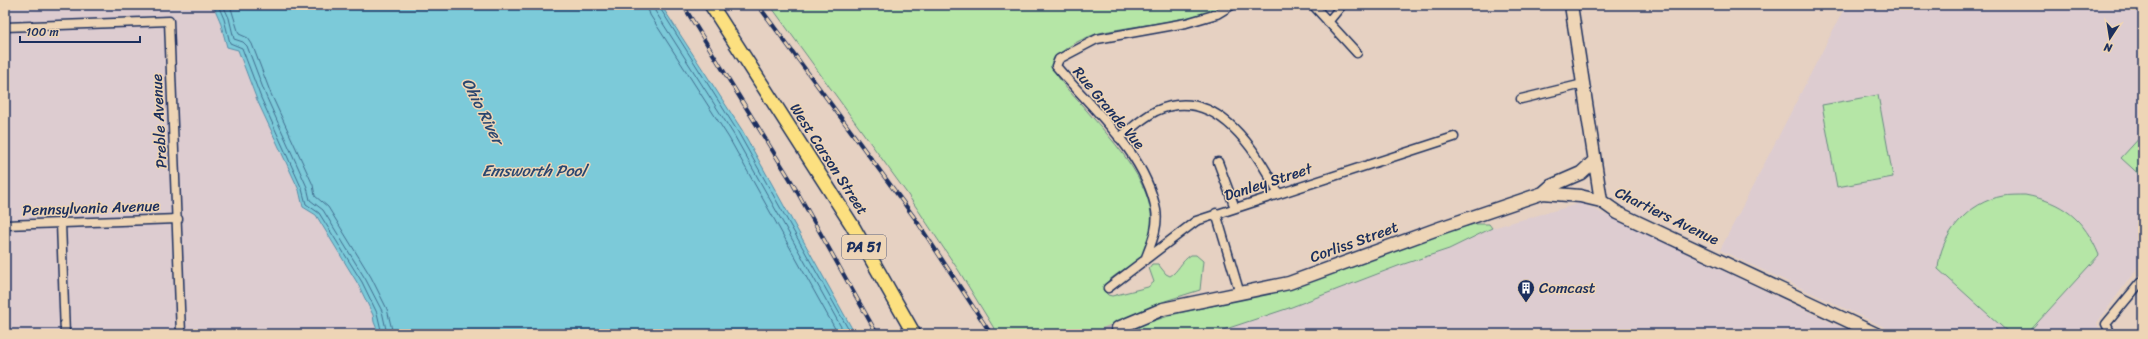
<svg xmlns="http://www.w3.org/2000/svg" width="2148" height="339" viewBox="0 0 2148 339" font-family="Sriracha,sans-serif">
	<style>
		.built { fill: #ddccd0 }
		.green { fill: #b5e6a6; stroke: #688a82 }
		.water { fill: #7bcad9; stroke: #558ca8 }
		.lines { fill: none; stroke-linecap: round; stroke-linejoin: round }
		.shore { stroke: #416d8f; stroke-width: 1 }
		.secondary-tunnel { stroke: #bdb1ae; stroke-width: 12; stroke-dasharray: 12 6; stroke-linecap: butt }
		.street-casing { stroke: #1b2f5e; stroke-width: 11 }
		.secondary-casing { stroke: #1b2f5e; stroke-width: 15 }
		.primary-casing { stroke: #1b2f5e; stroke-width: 16 }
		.street { stroke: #eed5b6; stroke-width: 8 }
		.secondary { stroke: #eed5b6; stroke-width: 12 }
		.primary { stroke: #fce080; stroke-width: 13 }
		.rail-casing { stroke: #1b2f5e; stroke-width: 4 }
		.rail { stroke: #eed5b6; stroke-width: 2.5; stroke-dasharray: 8; stroke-linecap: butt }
		.labels { text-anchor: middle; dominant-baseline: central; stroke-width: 3; stroke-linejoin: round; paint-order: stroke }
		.shield { fill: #eed5b6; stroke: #5a6178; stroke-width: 1 }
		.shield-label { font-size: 14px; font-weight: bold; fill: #1b2f5e }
		.street-label { font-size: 15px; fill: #1b2f5e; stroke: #eed5b6 }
		.poi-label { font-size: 15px; fill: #1b2f5e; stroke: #eed5b6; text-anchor: start }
		.water-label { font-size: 16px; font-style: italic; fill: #294670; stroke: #eed5b6 }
	</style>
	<rect width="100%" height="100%" fill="#e6d1c2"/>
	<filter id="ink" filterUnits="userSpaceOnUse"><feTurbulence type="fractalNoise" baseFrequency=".025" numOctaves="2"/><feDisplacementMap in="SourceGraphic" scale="8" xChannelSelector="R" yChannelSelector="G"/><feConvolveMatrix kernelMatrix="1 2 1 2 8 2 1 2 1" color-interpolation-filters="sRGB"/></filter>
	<g filter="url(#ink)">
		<path class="built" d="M5,5H213L220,21L227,47L238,50L257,100L299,190V195L316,215L358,284L374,315V322L379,334H5Z
			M1846,5H2143V260L2097,323L2101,334H1899L1720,250Z
			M1581,203L1855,334H1211L1289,308L1398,266L1449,249L1492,228Z"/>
		<path class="green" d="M770,5H1220C1218,18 1113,28 1096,34C1084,38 1064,47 1057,57C1054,60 1052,63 1054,68C1058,81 1072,94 1081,104C1103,130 1130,157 1144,189C1152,208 1154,224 1147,244C1145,250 1144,255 1139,259C1130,267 1104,279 1103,290L1108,295L1112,296L1148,287L1154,282L1149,268L1152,264H1158L1166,274L1170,276C1178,272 1181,261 1191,255H1196L1203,261L1200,290L1165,301L1135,315L1125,330L1175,314L1284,290L1459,228L1475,224H1489L1492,228L1449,249L1398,266L1289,308L1211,334H1000L995,330L959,271L906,192Z
			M1878,95L1893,177L1837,187L1822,105Z
			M2143,134V178L2121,158Z
			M2025,195C2063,202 2084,219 2099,255L2027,334H2010L1938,269C1940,235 1968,202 2003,196C2010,195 2018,195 2025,195Z"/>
		<path class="water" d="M213,5H661L742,130L855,334H379L374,322L373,315L358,284L316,215L303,207L299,190L257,100L238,50L227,47L220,21Z"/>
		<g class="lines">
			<path class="shore" d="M218,5L224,19L230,43L242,48L261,98L302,189L306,204L319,213L362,282L377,313L382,334
				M223,5L229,18L234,39L243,42L247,46L266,96L307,187L310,200L323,210L366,280L382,311L387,334
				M230,5L239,34L248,38L252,44L271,94L313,185L315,196L328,207L371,277L387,309L393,334
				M647,5L650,15L729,138L838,334
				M653,5L655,11L734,135L845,334
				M658,5L738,132L851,334"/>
			<path class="secondary-tunnel" d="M1103,334L1118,328"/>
			<g class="street-casing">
				<path id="street" d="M1313,5L1357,53
					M1328,22L1342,5
					M5,27L169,21L181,334
					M1521,99L1583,84
					M1119,138C1131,129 1142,118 1156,111C1215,84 1256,149 1278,193
					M1218,162L1235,208
					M1216,213L1240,294
					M61,223L65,334
					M5,225L178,219
					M1145,260C1151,244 1159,227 1156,210C1145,152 1092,109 1056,66L1059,59L1097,39L1186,23L1217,14L1232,5
					M1108,288L1196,221L1454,137
					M2111,334L2106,324L2140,283L2143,285"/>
			</g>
			<g class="secondary-casing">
				<path id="secondary" d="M1571,5L1601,201L1618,213L1876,334
					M1543,193L1551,186L1581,173L1594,161
					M1118,328L1163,309L1289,283L1440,228L1543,193L1580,196L1601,201"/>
			</g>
			<g class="primary-casing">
				<path id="primary" d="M711,5L852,225L914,334"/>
			</g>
			<use href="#street" class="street"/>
			<use href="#secondary" class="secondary"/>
			<use href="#primary" class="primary"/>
			<g class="rail-casing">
				<path id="rail" d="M683,5L790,179L877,334
					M758,5L914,217L991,334"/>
			</g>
			<use href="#rail" class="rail"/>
		</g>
	</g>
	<defs>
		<g id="building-pin" transform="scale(0.9)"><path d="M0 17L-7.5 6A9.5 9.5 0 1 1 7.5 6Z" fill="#1b2f5e" stroke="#eed5b6"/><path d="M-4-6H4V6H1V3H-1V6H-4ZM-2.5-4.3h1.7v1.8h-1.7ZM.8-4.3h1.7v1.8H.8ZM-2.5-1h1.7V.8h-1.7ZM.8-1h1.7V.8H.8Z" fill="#fff"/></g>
	</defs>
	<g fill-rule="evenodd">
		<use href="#building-pin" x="1526" y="288"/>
	</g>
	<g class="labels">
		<rect class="shield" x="842" y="235" width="44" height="24" rx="3"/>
		<g class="shield-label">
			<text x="864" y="247">PA 51</text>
		</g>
		<g class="street-label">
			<text transform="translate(1109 108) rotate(50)">Rue Grande Vue</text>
			<text transform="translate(159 121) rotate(-93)">Preble Avenue</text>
			<text transform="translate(829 159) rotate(57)">West Carson Street</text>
			<text transform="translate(1268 182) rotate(-18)">Danley Street</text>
			<text transform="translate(91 208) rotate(-2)">Pennsylvania Avenue</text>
			<text transform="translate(1667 216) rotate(26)">Chartiers Avenue</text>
			<text transform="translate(1354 242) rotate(-20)">Corliss Street</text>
		</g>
		<g class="poi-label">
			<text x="1539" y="288">Comcast</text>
		</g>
		<g class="water-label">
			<text transform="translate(483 111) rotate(63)">Ohio River</text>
			<text x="534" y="170">Emsworth Pool</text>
		</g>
	</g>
	<rect width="2148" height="339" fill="none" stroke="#eed5b6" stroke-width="20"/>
	<rect x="10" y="10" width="2128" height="319" fill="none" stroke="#1b2f5e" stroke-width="1.5" filter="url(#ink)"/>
	<g transform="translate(2110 38) rotate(192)" stroke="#eed5b6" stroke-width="3" paint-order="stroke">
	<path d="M0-3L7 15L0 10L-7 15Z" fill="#1b2f5e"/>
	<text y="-6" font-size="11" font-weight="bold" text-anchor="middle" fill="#1b2f5e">N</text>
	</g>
	<path d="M20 36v6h120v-6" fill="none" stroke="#1b2f5e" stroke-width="2"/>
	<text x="26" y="36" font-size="12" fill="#1b2f5e" stroke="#eed5b6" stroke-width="3" paint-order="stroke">100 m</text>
</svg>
